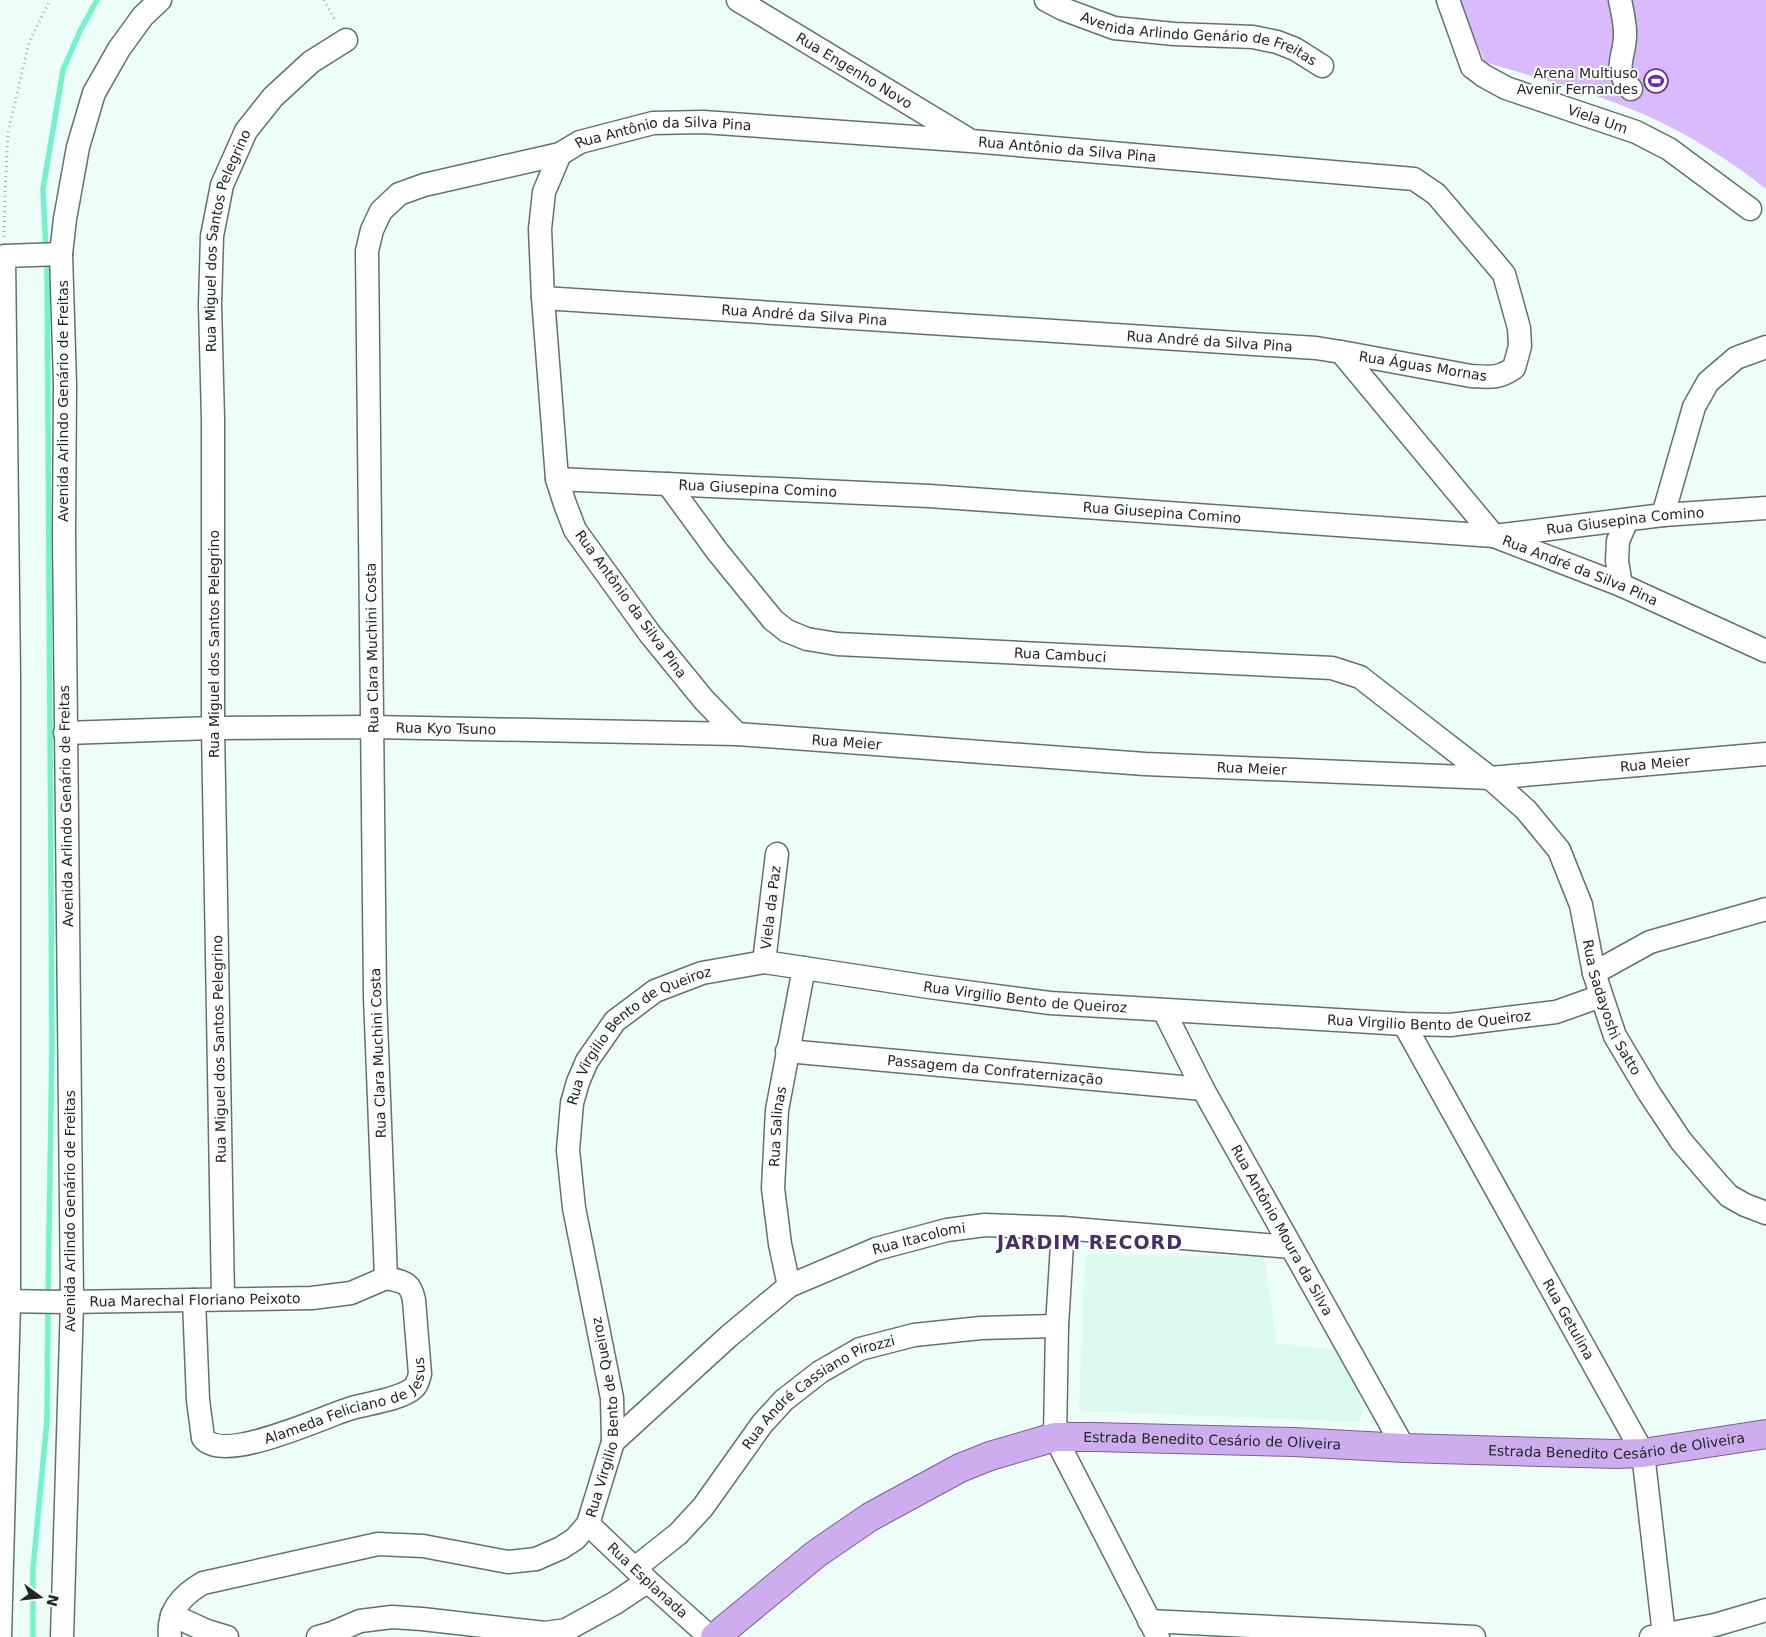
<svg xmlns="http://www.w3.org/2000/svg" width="1766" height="1637" viewBox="0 0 1766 1637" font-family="'DejaVu Sans',sans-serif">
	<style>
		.built { fill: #dbf9ed }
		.green { fill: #d9bafe }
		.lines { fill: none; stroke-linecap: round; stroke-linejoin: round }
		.stream { stroke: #74f2cb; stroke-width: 5.5 }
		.minor-casing { stroke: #60726b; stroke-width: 25 }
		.major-casing { stroke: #7c5ba1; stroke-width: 30 }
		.path { stroke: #a0aea9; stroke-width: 3; stroke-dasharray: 1 4; stroke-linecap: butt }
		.minor { stroke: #fff; stroke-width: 22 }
		.major { stroke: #ceadef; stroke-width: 28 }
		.labels { text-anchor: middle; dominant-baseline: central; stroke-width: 4; stroke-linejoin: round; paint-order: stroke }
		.street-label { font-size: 14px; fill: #202825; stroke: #fff }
		.poi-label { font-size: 14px; fill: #202825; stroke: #fff; text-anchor: end }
		.district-label { font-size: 19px; font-weight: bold; letter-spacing: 1px; fill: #4a2d67; stroke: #fff }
	</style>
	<rect width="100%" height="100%" fill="#edfef8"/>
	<path class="built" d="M1085,1255L1264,1256L1277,1343L1341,1351L1358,1392L1364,1409L1358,1422L1079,1411Z"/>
	<path class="green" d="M1460,0H1766V189C1731,161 1691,136 1650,117C1597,93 1540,79 1485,62L1479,49Z"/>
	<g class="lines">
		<path class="stream" d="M46,251L43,189L63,70L80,31L97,0
			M47,260L52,1044L48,1298
			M33,1637V1569L47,1420L48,1307"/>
		<g class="minor-casing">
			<g id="minor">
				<path id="s1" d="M738,0L966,138"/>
				<path id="s2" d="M1046,0L1063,9L1114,28L1174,34L1253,37L1277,42L1295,49L1322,66"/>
				<path id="s3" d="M1448,0L1472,67L1484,76L1506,88L1636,132L1669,149L1750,209"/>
				<path d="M1620,0C1622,10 1625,22 1625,32C1626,58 1611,66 1631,89"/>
				<path id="s4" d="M543,298L1316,348L1341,352L1494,536L1621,585L1766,651"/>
				<path id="s5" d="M557,479L929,496L1494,536L1663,515L1766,508"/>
				<path id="s6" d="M668,484L717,551L773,620L787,631L807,639L837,644L1332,668L1360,677L1490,778L1526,810L1559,850L1581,905L1594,973L1615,1036L1649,1093L1681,1141L1717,1183L1729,1196L1745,1205L1766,1213"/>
				<path d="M1663,515L1694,407L1708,382L1736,358L1766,347"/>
				<path d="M1621,585L1617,561L1618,541L1627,520"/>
				<path id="s7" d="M65,733L213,728L373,727L737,734L1145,764L1490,778L1766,754"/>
				<path id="s8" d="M737,734L704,700L650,634L575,530L565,504L557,479L543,298L540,229L544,192L560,154L580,142L653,123L703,122L971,141L1414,179L1436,194L1504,274L1519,328L1520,346L1514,368C1498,379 1490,377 1471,376L1341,352"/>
				<path id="s9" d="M764,962L777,854"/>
				<path d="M1594,973L1650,942L1766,909"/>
				<path id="s10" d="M1164,1011L1203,1089L1404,1448"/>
				<path id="s11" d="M1404,1024L1643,1453L1664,1635"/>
				<path id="s12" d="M787,1051L1203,1089"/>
				<path d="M1063,1228L1057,1326L1055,1437L1158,1637"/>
				<path d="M386,1278L375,996L367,251L372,230L381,211L399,194L424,185L560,154"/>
				<path id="s13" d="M789,1286L780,1244L773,1188L777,1110L804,968"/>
				<path id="s14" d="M223,1298L213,728V419L210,305L212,236L222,185L246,131L273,97L311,62L346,40"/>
				<path id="s15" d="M194,1300L198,1400L203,1438C224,1465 324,1416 352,1408C370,1403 396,1400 411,1390C417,1386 418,1381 420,1374L414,1300C410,1281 403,1282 386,1278"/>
				<path id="s16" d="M0,1301L66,1302L312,1298L351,1293L386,1278"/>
				<path id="s17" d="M613,1442L729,1336L789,1286L876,1249L947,1230L985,1225L1063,1228L1290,1247"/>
				<path id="s18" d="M588,1524L652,1585L710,1637"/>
				<path id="s19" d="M635,1568L678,1534L703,1507L762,1424L784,1400L820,1372L860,1349L914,1335L981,1328L1057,1326"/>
				<path d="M172,1615L207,1631L227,1637"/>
				<path d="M1149,1621L1474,1637"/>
				<path d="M0,1637L9,1301V677L4,256L61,254"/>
				<path d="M62,1637L72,1302L64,534L65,384L61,254L65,219L78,147L94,93L119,49L143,16L160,0"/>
				<path id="s20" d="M170,1637C167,1611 182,1595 203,1583L378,1544L423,1546L508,1562L536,1559L561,1548L575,1539L588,1524L613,1442L612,1398L574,1208L568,1150L572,1103L578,1082L587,1061L615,1021L655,991L702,973L764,962L929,987L1050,1003L1404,1024L1450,1025L1556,1012L1601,996"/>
				<path d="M318,1637L332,1633L360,1621L392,1617L422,1619L545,1633L566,1630L615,1603L642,1585H652"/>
				<path d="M1651,1637L1715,1625L1766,1610"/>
			</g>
		</g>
		<g class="major-casing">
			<g id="major">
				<path id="s21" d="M715,1637L816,1554L870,1517L960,1468L990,1456L1055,1437H1094L1294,1442L1404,1448L1616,1454L1643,1453L1766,1434"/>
			</g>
		</g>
		<path class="path" d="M324,0L336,22
			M4,237L5,195L8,132L29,43L50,0"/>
		<use href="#minor" class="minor"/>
		<use href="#major" class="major"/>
	</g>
	<defs>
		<g id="stadium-ring" transform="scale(1.25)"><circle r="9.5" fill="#fff" stroke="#6e2ea3" stroke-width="1.5"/><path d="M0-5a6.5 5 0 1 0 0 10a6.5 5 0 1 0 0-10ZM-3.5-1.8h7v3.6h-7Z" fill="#6e2ea3"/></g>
	</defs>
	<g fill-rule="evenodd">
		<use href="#stadium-ring" x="1656" y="81"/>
	</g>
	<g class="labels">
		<g class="street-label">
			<text stroke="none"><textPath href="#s2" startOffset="160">Avenida Arlindo Genário de Freitas</textPath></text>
			<text stroke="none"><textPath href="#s1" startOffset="136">Rua Engenho Novo</textPath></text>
			<text stroke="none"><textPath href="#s3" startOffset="208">Viela Um</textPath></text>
			<text stroke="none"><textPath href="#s8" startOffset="752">Rua Antônio da Silva Pina</textPath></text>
			<text stroke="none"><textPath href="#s8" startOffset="1158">Rua Antônio da Silva Pina</textPath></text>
			<text stroke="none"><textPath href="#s14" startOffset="1060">Rua Miguel dos Santos Pelegrino</textPath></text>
			<text stroke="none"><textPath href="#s4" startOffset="262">Rua André da Silva Pina</textPath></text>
			<text stroke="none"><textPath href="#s4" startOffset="668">Rua André da Silva Pina</textPath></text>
			<text transform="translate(1423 366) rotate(9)">Rua Águas Mornas</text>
			<text transform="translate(63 401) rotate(-90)">Avenida Arlindo Genário de Freitas</text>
			<text stroke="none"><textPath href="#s5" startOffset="201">Rua Giusepina Comino</textPath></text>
			<text stroke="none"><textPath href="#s5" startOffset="606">Rua Giusepina Comino</textPath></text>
			<text stroke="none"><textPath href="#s5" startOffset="1071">Rua Giusepina Comino</textPath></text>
			<text stroke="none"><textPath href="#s4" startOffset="1132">Rua André da Silva Pina</textPath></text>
			<text transform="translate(631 604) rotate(54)">Rua Antônio da Silva Pina</text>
			<text transform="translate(214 644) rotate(-90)">Rua Miguel dos Santos Pelegrino</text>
			<text transform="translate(372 648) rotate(-91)">Rua Clara Muchini Costa</text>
			<text stroke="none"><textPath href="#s6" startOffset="465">Rua Cambuci</textPath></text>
			<text stroke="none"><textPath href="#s7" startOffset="381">Rua Kyo Tsuno</textPath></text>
			<text stroke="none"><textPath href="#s7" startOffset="782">Rua Meier</textPath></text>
			<text stroke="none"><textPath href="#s7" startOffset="1592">Rua Meier</textPath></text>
			<text stroke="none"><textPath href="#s7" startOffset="1188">Rua Meier</textPath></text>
			<text transform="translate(66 806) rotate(-91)">Avenida Arlindo Genário de Freitas</text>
			<text stroke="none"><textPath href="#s9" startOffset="55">Viela da Paz</textPath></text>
			<text stroke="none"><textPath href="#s20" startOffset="1420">Rua Virgilio Bento de Queiroz</textPath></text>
			<text stroke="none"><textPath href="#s6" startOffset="1198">Rua Sadayoshi Satto</textPath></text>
			<text stroke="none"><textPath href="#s20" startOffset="1825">Rua Virgilio Bento de Queiroz</textPath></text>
			<text stroke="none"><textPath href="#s20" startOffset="1000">Rua Virgilio Bento de Queiroz</textPath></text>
			<text transform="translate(219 1049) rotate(-91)">Rua Miguel dos Santos Pelegrino</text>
			<text transform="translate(378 1053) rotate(-92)">Rua Clara Muchini Costa</text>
			<text stroke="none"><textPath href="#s12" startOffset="209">Passagem da Confraternização</textPath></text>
			<text stroke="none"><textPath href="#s13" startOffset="161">Rua Salinas</textPath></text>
			<text transform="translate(70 1211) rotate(-90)">Avenida Arlindo Genário de Freitas</text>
			<text stroke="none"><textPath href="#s10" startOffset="249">Rua Antônio Moura da Silva</textPath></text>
			<text stroke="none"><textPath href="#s17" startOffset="374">Rua Itacolomi</textPath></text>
			<text stroke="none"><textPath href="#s16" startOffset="195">Rua Marechal Floriano Peixoto</textPath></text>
			<text stroke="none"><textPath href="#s11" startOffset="338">Rua Getulina</textPath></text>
			<text stroke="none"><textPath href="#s15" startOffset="298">Alameda Feliciano de Jesus</textPath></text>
			<text stroke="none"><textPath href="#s19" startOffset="259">Rua André Cassiano Pirozzi</textPath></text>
			<text stroke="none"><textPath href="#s20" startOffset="580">Rua Virgilio Bento de Queiroz</textPath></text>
			<text stroke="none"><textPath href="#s21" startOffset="556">Estrada Benedito Cesário de Oliveira</textPath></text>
			<text stroke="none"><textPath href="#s21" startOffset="961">Estrada Benedito Cesário de Oliveira</textPath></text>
			<text stroke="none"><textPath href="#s18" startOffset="82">Rua Esplanada</textPath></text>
		</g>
		<g class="poi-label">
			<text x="1638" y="73">Arena Multiuso<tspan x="1638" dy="16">Avenir Fernandes</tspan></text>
		</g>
		<g class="district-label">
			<text x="1090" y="1242">JARDIM RECORD</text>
		</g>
	</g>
	<g transform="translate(40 1597) rotate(105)" stroke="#ffffff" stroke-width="4" paint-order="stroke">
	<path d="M0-4L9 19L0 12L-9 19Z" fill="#202825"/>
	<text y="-8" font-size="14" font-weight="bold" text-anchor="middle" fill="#202825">N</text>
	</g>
</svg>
